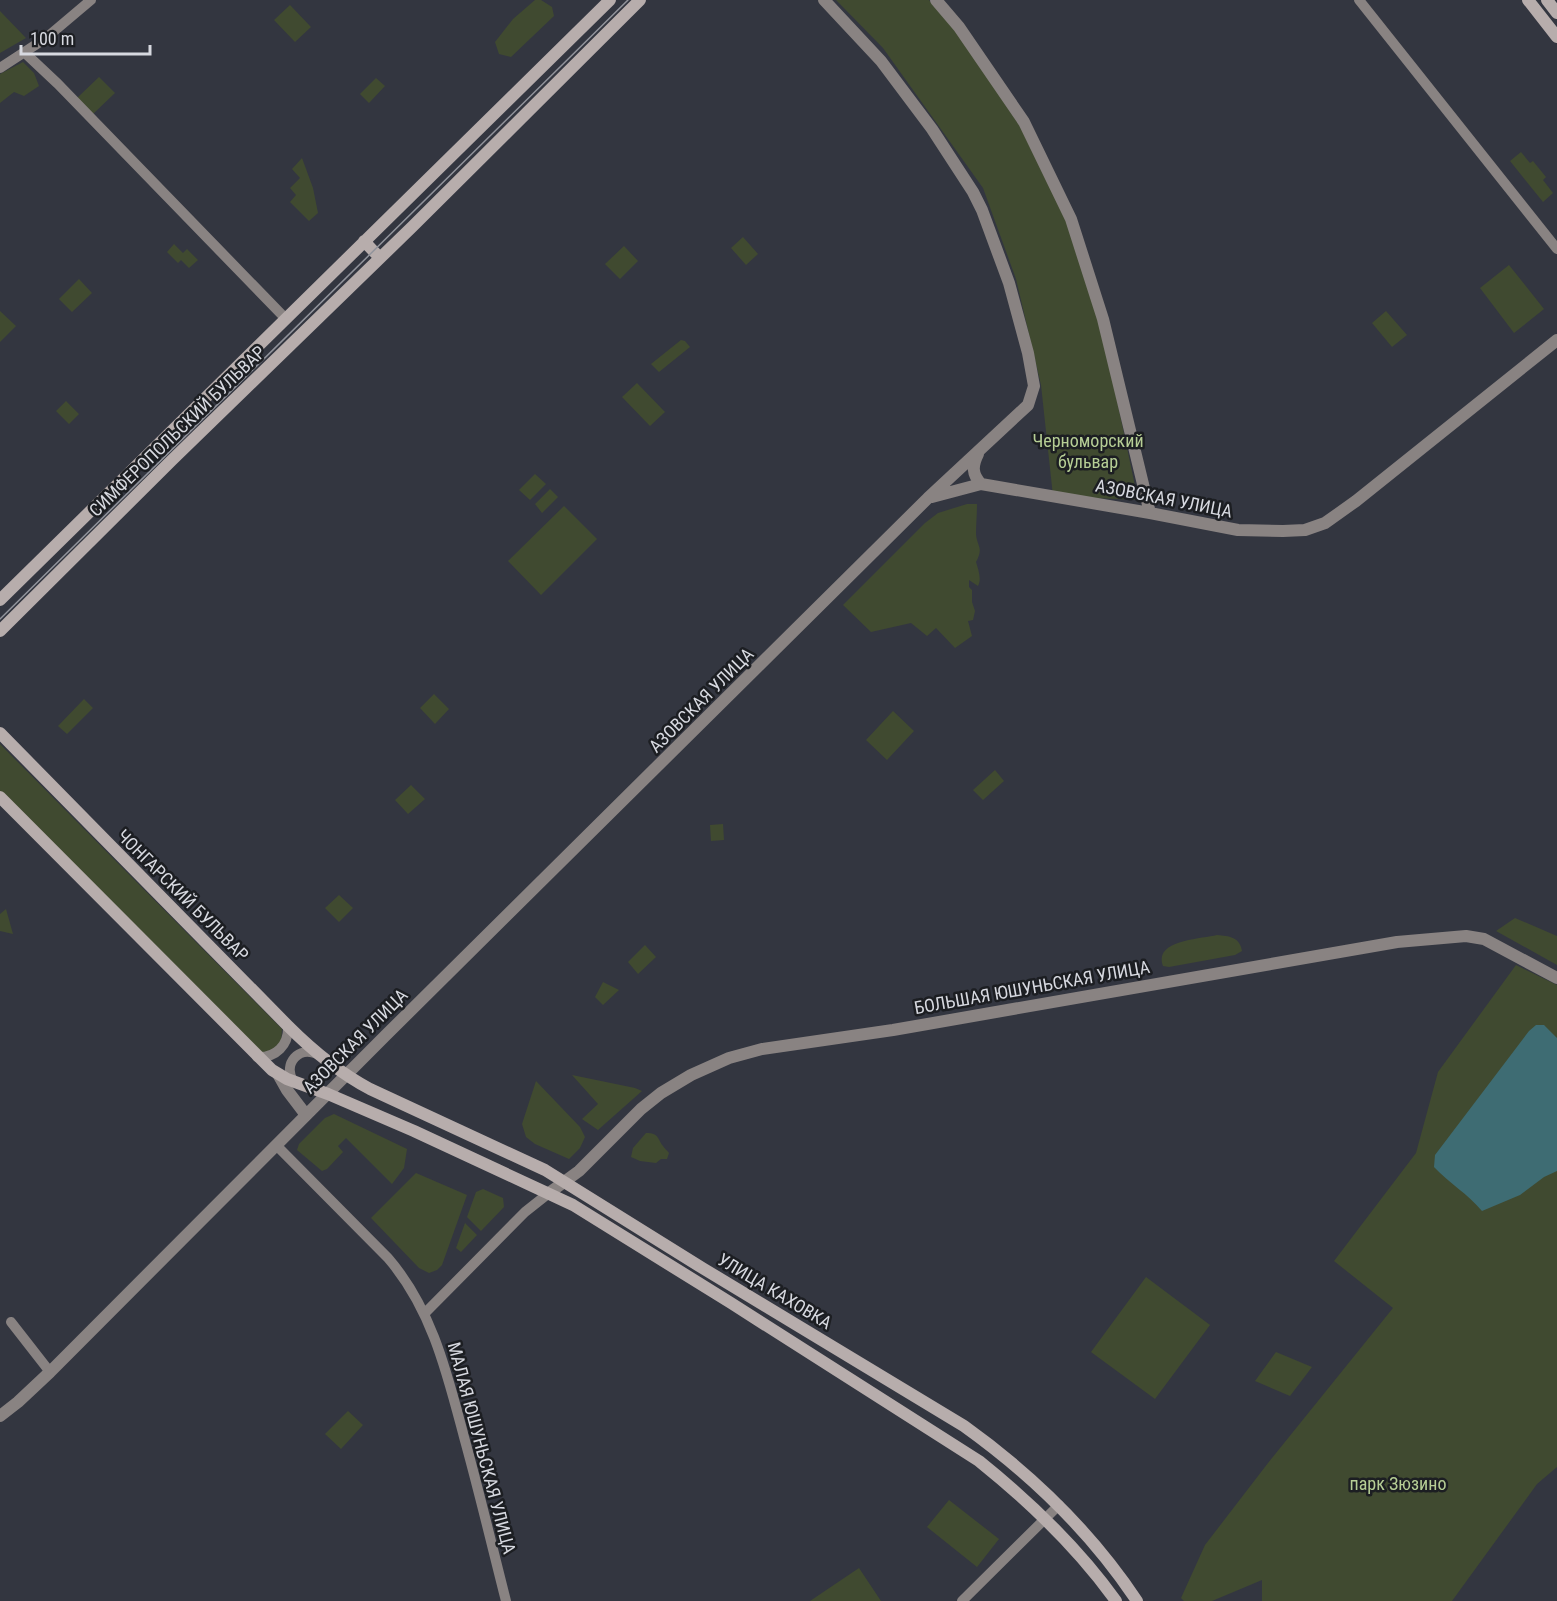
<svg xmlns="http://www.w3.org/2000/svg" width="1557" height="1601" viewBox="0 0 1557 1601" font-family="'Roboto Condensed',sans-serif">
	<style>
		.green { fill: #404a30 }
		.water { fill: #3e6c73 }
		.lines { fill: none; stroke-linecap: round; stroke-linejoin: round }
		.minor { stroke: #898382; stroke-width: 10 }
		.tertiary { stroke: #898382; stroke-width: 12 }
		.secondary { stroke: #b7adac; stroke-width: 12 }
		.tram { stroke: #92949c; stroke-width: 1.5 }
		.labels { text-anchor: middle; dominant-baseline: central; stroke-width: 5; stroke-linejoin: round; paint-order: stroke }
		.street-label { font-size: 18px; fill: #d7d9e0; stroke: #1c1e22 }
		.park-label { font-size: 18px; fill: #b6ce95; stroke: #1c1e22 }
	</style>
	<rect width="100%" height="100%" fill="#333640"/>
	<path class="green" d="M535,0H541L552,7L554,16L511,57L499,54L495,42L513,19Z
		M836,0H929L955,30L1020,126L1067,221L1100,320L1138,500L1053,496L1041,385L1016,279L983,188L883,48Z
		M290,5L311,27L295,42L274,20Z
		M0,11L26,38L0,53Z
		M23,62L34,73L39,86L24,96L14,92L0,103V74Z
		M99,77L115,93L93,114L77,98Z
		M376,78L385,86L369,103L360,94Z
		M1521,152L1530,163L1533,161L1546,177L1543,180L1553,193L1543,202L1510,161Z
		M302,158L313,188L318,213L309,221L290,202L296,195L290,188L300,178L292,169Z
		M743,237L758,254L746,265L731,248Z
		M174,244L183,253L187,249L198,260L189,268L181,260L178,263L167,252Z
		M624,246L638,261L620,279L605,264Z
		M1509,265L1544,309L1514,333L1480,288Z
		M79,279L92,293L72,312L59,299Z
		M0,311L16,326L0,342Z
		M1386,311L1407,335L1392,347L1372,323Z
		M681,340L685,341L690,347L659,372L651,364Z
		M637,383L665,412L650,426L622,397Z
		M66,401L79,414L69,424L56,411Z
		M535,474L546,484L530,500L519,490Z
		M550,489L558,497L542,513L535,504Z
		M967,504H977C977,514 976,525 976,534C977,547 984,547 976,562C978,569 982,579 978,586L969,580V587L972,590V602L975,611L973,620L968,621L972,636L955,648L936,628L927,636L911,623L871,632L843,605L925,523L938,513Z
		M564,506L597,539L541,595L508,561Z
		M434,694L449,709L435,724L420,708Z
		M84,699L93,708L67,734L58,726Z
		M893,711L914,731L887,760L866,740Z
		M0,744L282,1029L281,1043L271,1053H258L0,792Z
		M995,770L1004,781L983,800L973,790Z
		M411,785L425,799L408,814L395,800Z
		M723,824L724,840L711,841L710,825Z
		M339,895L353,908L339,922L325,908Z
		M6,909L13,934L0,931V914Z
		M1515,918L1557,936V965L1496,931Z
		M1217,935C1229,936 1240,937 1242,951L1235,955L1169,967L1163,966C1153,940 1201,939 1217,935Z
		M645,945L656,957L638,974L628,962Z
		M1516,965L1557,985V1467L1537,1484L1452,1601H1262V1580L1212,1601H1184L1181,1598L1205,1545L1268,1463L1393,1308L1334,1261L1416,1153L1438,1072Z
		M603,982L619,990L603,1005L595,997Z
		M572,1075L635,1088L642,1091L598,1130L582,1119L598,1104Z
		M536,1081L580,1127L585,1137L580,1148L569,1159L535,1144L526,1137L522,1124Z
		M334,1114L407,1149L404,1168L392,1184L346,1138L338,1146L343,1152L327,1169L322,1171L297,1150L299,1144L325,1118Z
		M646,1133C659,1133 657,1138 663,1146C664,1148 667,1150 669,1153L667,1159H661L656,1163L640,1161L631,1157L633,1148Z
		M416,1173L467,1195L442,1265L437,1270L429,1273L419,1268L371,1218Z
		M483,1189L503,1198L504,1207L481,1231L467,1217L476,1192Z
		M465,1223L477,1235L461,1252L456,1248Z
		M1146,1277L1210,1325L1155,1399L1091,1352Z
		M1276,1352L1312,1367L1290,1396L1255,1381Z
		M348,1411L363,1425L341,1449L325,1434Z
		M949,1500L999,1539L977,1567L927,1527Z
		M859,1568L881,1601H810Z"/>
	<path class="water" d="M1536,1025H1544L1557,1038V1171L1544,1177L1520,1195L1482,1211C1468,1194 1449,1183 1434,1167L1435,1155L1529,1031Z"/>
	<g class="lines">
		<path class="minor" d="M1359,0L1557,249
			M24,52L58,84L286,319
			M0,68L46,38L91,0
			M257,1057C276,1058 289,1045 288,1026
			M293,1081C283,1063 299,1046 317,1054
			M277,1146L388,1258C432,1309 447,1373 464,1437C479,1491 492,1546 506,1601
			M425,1313L525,1212L549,1193
			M11,1322L50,1372
			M962,1601L1059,1505"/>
		<path class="tertiary" d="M936,0L959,27L1024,122L1071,219L1103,319L1150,513
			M978,454C972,466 972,474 981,484
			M932,497L981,484L1150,513L1238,530L1283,531L1305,530L1325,523L1356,501L1557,340
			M278,1074L287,1090L306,1115
			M549,1193L579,1171L641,1109L661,1093L691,1075L729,1058L762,1049L893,1030L1397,942L1466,936L1484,939L1557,978
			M0,1416L18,1402L50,1372L385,1036L928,498L1028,405L1034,386L1028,353L1009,283L982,210L973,192L932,129L881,61L824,0"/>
		<path class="secondary" d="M1528,0L1557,37
			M1547,0L1557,13
			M364,241L380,258
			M0,600L610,0
			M0,631L172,460L412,227L640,0
			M0,733L288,1026C313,1051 338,1072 370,1089L545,1170L704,1269L964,1426C1031,1474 1091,1532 1137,1601
			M0,797L272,1070L287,1079L328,1094L414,1131L573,1205L731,1303L979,1461C1030,1502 1078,1548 1116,1601"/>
		<path class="tram" d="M0,619L628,0"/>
	</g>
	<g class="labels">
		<g class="street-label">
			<text transform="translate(177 431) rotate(-44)">СИМФЕРОПОЛЬСКИЙ БУЛЬВАР</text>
			<text transform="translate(1164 498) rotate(11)">АЗОВСКАЯ УЛИЦА</text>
			<text transform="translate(701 700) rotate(-45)">АЗОВСКАЯ УЛИЦА</text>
			<text transform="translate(183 895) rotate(45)">ЧОНГАРСКИЙ БУЛЬВАР</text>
			<text transform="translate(1032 987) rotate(-10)">БОЛЬШАЯ ЮШУНЬСКАЯ УЛИЦА</text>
			<text transform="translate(355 1041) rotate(-45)">АЗОВСКАЯ УЛИЦА</text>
			<text transform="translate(775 1291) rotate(31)">УЛИЦА КАХОВКА</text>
			<text transform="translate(482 1448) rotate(75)">МАЛАЯ ЮШУНЬСКАЯ УЛИЦА</text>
		</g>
		<g class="park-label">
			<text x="1088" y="440">Черноморский<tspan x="1088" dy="21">бульвар</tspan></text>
			<text x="1398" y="1483">парк Зюзино</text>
		</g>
	</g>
	<path d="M21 45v9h129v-9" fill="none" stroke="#d7d9e0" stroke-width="3"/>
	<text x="30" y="45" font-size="18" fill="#d7d9e0" stroke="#1c1e22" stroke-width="4.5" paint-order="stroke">100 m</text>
</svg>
